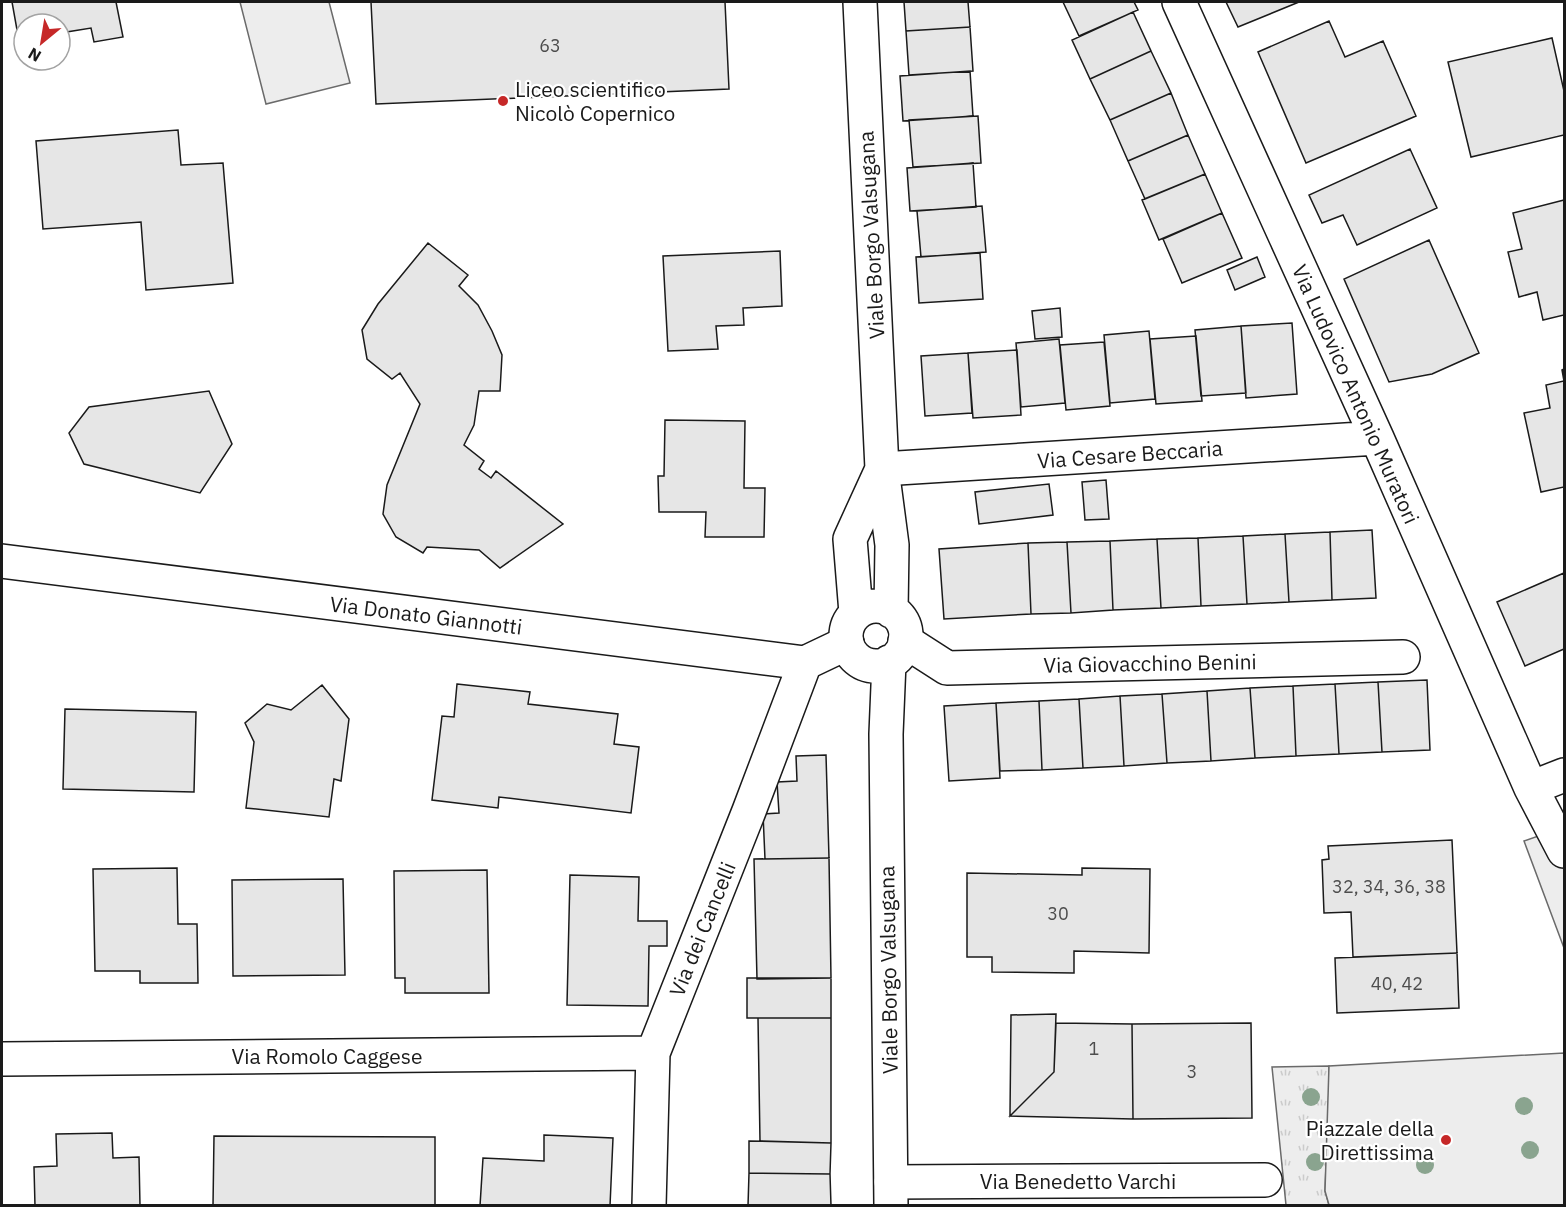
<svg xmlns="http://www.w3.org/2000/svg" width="1566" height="1207" viewBox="0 0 1566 1207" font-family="'IBM Plex Sans',sans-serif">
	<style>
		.grass { fill: url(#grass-tufts); stroke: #6a6a6a; stroke-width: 1.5 }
		.built { fill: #ededed; stroke: #6a6a6a; stroke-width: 1.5 }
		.building { fill: #e6e6e6; stroke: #1a1a1a; stroke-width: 1.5 }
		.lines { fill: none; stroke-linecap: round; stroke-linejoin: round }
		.minor-casing { stroke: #1a1a1a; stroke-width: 36 }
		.secondary-casing { stroke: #1a1a1a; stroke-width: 36 }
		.minor { stroke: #fff; stroke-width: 33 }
		.secondary { stroke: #fff; stroke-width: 33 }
		.tree { fill: #8aa48f }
		.poi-dot { fill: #c62828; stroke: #fff; stroke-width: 2 }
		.labels { text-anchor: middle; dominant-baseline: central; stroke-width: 4.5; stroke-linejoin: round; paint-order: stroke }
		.number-label { font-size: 18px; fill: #4d4d4d }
		.poi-label { font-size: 21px; fill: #1a1a1a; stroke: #fff; text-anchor: start }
		.street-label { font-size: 21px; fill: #1a1a1a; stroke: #fff }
	</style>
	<defs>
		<pattern id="grass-tufts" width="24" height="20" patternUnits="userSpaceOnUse" patternTransform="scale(1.5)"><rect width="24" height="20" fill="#ededed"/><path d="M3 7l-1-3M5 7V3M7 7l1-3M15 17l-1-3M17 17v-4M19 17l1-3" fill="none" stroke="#cbcbcb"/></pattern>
	</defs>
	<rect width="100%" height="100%" fill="#fff"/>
	<path class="grass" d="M1329,1066V1089L1325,1191L1329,1205H1286L1272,1067Z"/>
	<path class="built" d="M240,2H329L350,83L266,104Z
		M1564,827V948L1524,841Z
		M1564,1053V1205H1329L1325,1191L1329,1066Z"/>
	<path class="building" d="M12,2H116L123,37L94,42L91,28L60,33V24H24V40L19,41Z
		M371,2H725L729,89L376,104Z
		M904,2H968L970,27L906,31Z
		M1063,2H1134L1138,10L1079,36Z
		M1226,2H1299L1238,27Z
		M1133,12L1151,51L1090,79L1072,40Z
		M1329,21L1345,57L1383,41L1416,116L1306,163L1258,52Z
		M970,27L973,71L909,75L906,31Z
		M1552,38L1564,91V135L1471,157L1448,62Z
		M1151,51L1171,93L1110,120L1090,79Z
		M970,71L973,116L903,121L900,76Z
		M1171,93L1188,135L1128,161L1110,120Z
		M978,116L981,163L913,167L909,120Z
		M178,130L181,165L223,163L233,283L146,290L141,222L43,229L36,141Z
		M1188,135L1205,174L1145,199L1128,161Z
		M1410,149L1437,208L1357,245L1343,215L1322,223L1309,195Z
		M973,163L976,207L910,211L907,168Z
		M1205,174L1222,213L1159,240L1142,200Z
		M1564,200V315L1543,320L1537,292L1519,297L1508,252L1522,249L1513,213Z
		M982,206L986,252L921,257L917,211Z
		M1222,213L1242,258L1182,283L1163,239Z
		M1429,240L1479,353L1432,374L1389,382L1344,279Z
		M428,243L468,275L459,286L478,305L492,331L502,355L500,391H479L474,425L464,445L484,461L479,469L491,478L496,471L563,524L500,568L479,550L427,547L423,553L396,537L383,514L387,485L420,404L400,373L392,379L367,359L362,330L378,304Z
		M780,251L782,306L743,308L744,325L716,326L718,349L668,351L663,256Z
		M980,253L983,299L919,303L916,257Z
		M1257,257L1265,277L1235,290L1227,270Z
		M1060,308L1062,337L1035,339L1032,311Z
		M1292,323L1297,394L1246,398L1241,326Z
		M1241,326L1246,393L1201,396L1195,330Z
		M1149,331L1155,399L1110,403L1104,335Z
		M1196,336L1202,401L1156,404L1150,339Z
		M1059,339L1065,403L1021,407L1016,343Z
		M1104,342L1110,406L1066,410L1060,345Z
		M1017,350L1021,415L973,418L968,353Z
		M968,353L972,413L925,416L921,356Z
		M1564,369V487L1541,492L1524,413L1550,408L1546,385L1564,381L1562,370Z
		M209,391L232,444L200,493L84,464L69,433L89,407Z
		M665,420L745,421L744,488H765L764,537H705L706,512H659L658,476H664Z
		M1106,480L1109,519L1085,520L1082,482Z
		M1049,484L1053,515L979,524L975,492Z
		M1372,530L1376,598L1332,600L1330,532Z
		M1330,532L1332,600L1289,602L1285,534Z
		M1285,534L1289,602L1247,604L1243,536Z
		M1243,536L1247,604L1201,606L1198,538Z
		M1198,538L1201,606L1161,608L1157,539Z
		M1157,539L1161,608L1113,610L1110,541Z
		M1110,541L1113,610L1071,613L1067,542Z
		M1067,542L1071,613L1031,614L1028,543Z
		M1028,543L1031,614L944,619L939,549Z
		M1564,573V649L1525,666L1497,602Z
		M1427,680L1430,750L1382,752L1378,682Z
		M1378,682L1382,752L1339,754L1335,684Z
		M457,684L530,692L528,704L618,714L614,744L639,747L631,813L499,797L498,808L432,800L442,716L454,717Z
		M1335,684L1339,754L1296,756L1293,686Z
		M322,685L349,719L341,781L334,779L329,817L246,808L254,742L245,723L267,704L291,710Z
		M1293,686L1296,756L1255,758L1250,688Z
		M1250,688L1255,758L1211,761L1207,691Z
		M1207,691L1211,761L1167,763L1162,694Z
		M1162,694L1167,763L1124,766L1120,696Z
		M1120,696L1124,766L1083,768L1079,699Z
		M1079,699L1083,768L1042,770L1039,701Z
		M1039,701L1042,770L1000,771L996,703Z
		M996,703L1000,778L949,781L944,706Z
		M65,709L196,712L194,792L63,789Z
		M826,755L829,858L765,859L763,814L779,813L777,782L797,781L796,756Z
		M1452,840L1457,953L1353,957L1351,912L1324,913L1322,860L1329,859L1328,846Z
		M829,858L831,978L757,979L754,859Z
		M177,868L178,924H197L198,983H140V971H95L93,869Z
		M1082,868L1150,869L1149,953L1074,951V973L992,972V957H967V873L1082,875Z
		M487,870L489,993H405V978H395L394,871Z
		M570,875L639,877L638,921H667V946H649L648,1006L567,1005Z
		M343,879L345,975L233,976L232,880Z
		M1457,953L1459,1008L1337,1013L1335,958Z
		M747,978H831V1018H747Z
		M1056,1014L1054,1072L1010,1116L1011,1015Z
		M758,1018H831V1143L760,1141Z
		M1056,1023L1132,1024L1133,1119L1010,1116L1054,1072Z
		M1251,1023L1252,1118L1133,1119L1132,1024Z
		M112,1133L113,1158L139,1157L140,1206H35L34,1167L57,1166L56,1134Z
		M544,1135L613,1138L610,1206H480L483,1158L544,1161Z
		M214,1136L435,1137V1206H213Z
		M749,1141L831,1143L830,1174L749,1173Z
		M749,1173L830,1174L831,1206H748Z"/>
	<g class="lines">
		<g class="minor-casing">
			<path id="minor" d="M1179,2L1377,438L1531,788L1564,775
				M882,469L1377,438
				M2,561L805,663L847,643
				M905,641L947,668L1403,657
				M1531,788L1564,851
				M2,1059L653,1053
				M891,1182L1265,1180
				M649,1206L653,1053L749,811L805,663"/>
		</g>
		<g class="secondary-casing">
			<path id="secondary" d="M860,2L882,469L892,545L891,611
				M846 636a30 30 0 1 1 60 0a30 30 0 1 1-60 0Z
				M856,613L850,539L882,469
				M889,662L886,734L891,1206"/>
		</g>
		<use href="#minor" class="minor"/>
		<use href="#secondary" class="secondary"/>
	</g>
	<g class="tree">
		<circle cx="1311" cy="1097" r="9"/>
		<circle cx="1524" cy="1106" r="9"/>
		<circle cx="1530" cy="1150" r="9"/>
		<circle cx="1315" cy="1162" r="9"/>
		<circle cx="1425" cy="1165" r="9"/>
	</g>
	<g class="poi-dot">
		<circle cx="503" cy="101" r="6"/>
		<circle cx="1446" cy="1140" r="6"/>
	</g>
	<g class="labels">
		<g class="number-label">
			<text x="550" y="45">63</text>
			<text x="1389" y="886">32, 34, 36, 38</text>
			<text x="1058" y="913">30</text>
			<text x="1397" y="983">40, 42</text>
			<text x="1094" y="1048">1</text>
			<text x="1192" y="1071">3</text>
		</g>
		<g class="poi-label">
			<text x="515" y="89">Liceo scientifico<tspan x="515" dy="24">Nicolò Copernico</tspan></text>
			<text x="1434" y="1128" text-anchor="end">Piazzale della<tspan x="1434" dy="24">Direttissima</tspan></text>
		</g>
		<g class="street-label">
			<text transform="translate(871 235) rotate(-93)">Viale Borgo Valsugana</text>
			<text transform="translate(1356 394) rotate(66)">Via Ludovico Antonio Muratori</text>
			<text transform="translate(1130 454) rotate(-4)">Via Cesare Beccaria</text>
			<text transform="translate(426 615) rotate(7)">Via Donato Giannotti</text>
			<text transform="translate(1150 663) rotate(-1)">Via Giovacchino Benini</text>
			<text transform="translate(702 929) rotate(-68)">Via dei Cancelli</text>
			<text transform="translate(888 970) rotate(-91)">Viale Borgo Valsugana</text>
			<text x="327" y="1056">Via Romolo Caggese</text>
			<text x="1078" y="1181">Via Benedetto Varchi</text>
		</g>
	</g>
	<rect width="1566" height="1207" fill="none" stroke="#1a1a1a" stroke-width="6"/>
	<g transform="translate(42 42) rotate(210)"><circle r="28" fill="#ffffff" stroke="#a3a3a3" stroke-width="1.5"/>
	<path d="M0-4.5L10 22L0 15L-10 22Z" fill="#c62828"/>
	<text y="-9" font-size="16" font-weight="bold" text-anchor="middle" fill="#1a1a1a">N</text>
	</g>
</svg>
